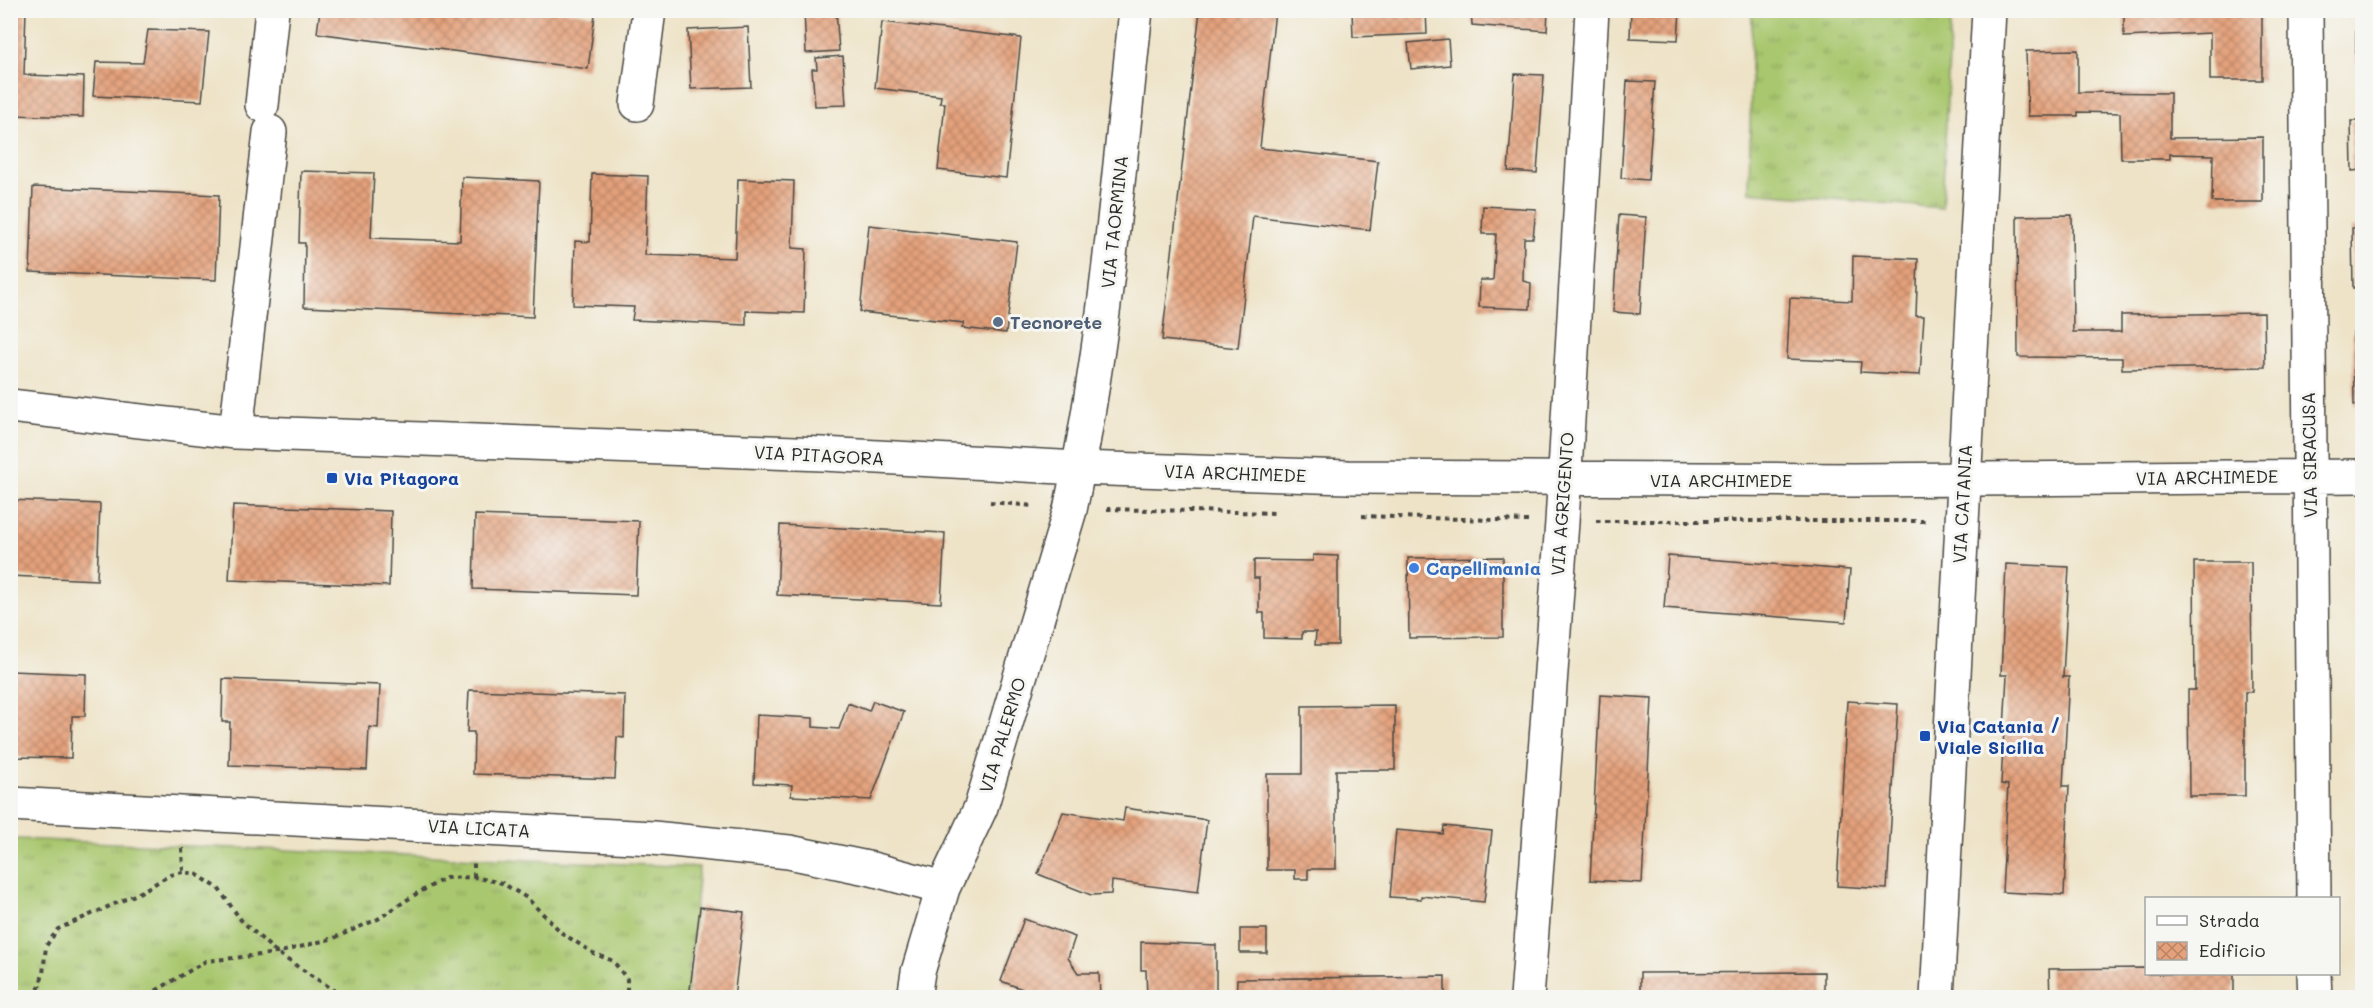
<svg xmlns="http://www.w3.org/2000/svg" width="2373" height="1008" viewBox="0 0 2373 1008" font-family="Mali,sans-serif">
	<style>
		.grass { fill: url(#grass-tufts); stroke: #6a794c; stroke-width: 1.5 }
		.building { fill: url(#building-cross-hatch) }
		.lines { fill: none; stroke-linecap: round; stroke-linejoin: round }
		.minor-casing { stroke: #484742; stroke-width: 36 }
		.path { stroke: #484742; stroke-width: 4; stroke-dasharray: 4.5 4.5; stroke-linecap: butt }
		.minor { stroke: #fff; stroke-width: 33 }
		.service-dot { fill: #5c6f8a; stroke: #f6f6f2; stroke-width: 2 }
		.transit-dot { fill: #1a4fb4; stroke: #f6f6f2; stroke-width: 2 }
		.shop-dot { fill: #3f7fe0; stroke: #f6f6f2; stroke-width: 2 }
		.labels { text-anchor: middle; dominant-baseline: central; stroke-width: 6; stroke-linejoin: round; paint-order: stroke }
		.street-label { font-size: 18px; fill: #2b2b2b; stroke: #f6f6f2 }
		.service-label { font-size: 18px; font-weight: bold; fill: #4e5e75; stroke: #f6f6f2; text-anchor: start }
		.transit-label { font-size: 18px; font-weight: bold; fill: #164399; stroke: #f6f6f2; text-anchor: start }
		.shop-label { font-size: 18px; font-weight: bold; fill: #366cbe; stroke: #f6f6f2; text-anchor: start }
	</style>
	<defs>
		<pattern id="grass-tufts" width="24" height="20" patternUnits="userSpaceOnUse" patternTransform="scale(1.5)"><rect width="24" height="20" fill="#a9c76e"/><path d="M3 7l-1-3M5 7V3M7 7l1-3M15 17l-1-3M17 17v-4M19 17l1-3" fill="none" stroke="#8aa25b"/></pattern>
		<pattern id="building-cross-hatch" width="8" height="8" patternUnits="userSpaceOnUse" patternTransform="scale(1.5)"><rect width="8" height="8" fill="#e4a17b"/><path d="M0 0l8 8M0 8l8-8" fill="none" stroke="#b98365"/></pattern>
	</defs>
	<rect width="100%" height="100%" fill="#f6f6f2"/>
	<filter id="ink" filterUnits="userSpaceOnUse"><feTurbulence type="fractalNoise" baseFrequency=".0167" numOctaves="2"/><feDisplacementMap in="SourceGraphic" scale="12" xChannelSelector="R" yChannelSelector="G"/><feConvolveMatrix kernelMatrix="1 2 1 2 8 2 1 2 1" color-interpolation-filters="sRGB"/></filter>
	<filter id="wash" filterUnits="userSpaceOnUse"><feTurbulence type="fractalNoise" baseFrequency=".008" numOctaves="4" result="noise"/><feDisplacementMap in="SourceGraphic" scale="24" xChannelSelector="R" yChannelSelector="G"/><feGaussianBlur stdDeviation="1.35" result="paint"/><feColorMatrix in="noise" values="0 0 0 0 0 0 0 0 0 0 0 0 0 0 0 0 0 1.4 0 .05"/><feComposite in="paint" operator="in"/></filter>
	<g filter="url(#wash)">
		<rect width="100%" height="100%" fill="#eee3c7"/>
		<path class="grass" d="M1752,11H1951L1942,208L1749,192Z
			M15,839L699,867L687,997H11L10,892Z"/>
		<g id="blocks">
			<path class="building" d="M10,10H26L24,75L84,77L83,117L10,115Z
				M320,10H558L595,15L588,69L317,33Z
				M804,10H836L839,51L806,53Z
				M1200,10L1275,11L1260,148L1378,161L1370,230L1253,216L1238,348L1162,340Z
				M1352,10H1426L1427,34L1353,37Z
				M1471,10H1548L1547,31L1472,25Z
				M1631,10H1680L1678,40L1630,38Z
				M2124,10L2262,15V80H2210V33L2124,37Z
				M2356,10H2362V63H2356Z
				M882,22L1021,38L1006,178L938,170L945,103H940L941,96L875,88Z
				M748,27L751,87L691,89L688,30Z
				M148,30L209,32L202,101L93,96L96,62L143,63Z
				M1448,39L1450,65L1411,69L1408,43Z
				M2078,50V92L2170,93V138L2263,137V202H2212L2213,155L2170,154V159H2121L2120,113L2078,112V116H2028L2026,51Z
				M843,56L846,105L815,106L812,69H817L816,58Z
				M1515,74L1544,75L1537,173L1508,171Z
				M1627,81L1655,82L1648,180L1621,178Z
				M2351,121H2362V170L2352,171Z
				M301,171L374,173L371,238L460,241L462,177L539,181L533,317L304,307L305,243H299Z
				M592,174L648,176L645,255L735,258L738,179L794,181L792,248L806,249L804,313L746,311V325L632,320L634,307L573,305L575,241L590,242Z
				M33,187L219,195L216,280L30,272Z
				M1483,206L1536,209L1533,238H1524L1523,281L1531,283L1530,309L1479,307L1480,280H1493L1496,234H1482Z
				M1619,215L1646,217L1640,314L1613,312Z
				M2072,215L2073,332H2121V315L2264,313L2265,367L2122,369V358L2018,357L2017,216Z
				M869,225L1017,242L1006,333L962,328L964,323L860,312Z
				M2362,227V288H2353L2352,228Z
				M1853,256L1918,259L1916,316H1924L1920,375L1860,372L1861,362L1787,359L1790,298L1852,301Z
				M2353,333H2362V405H2354Z
				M10,500L100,504L97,580L10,576Z
				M233,505L391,511L389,586L229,580Z
				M475,515L639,521L636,595L473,589Z
				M780,525L945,533L941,603L777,595Z
				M1313,555L1338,556V645H1315L1316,632H1302V639L1264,638V613H1259V578H1254V560L1313,561Z
				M1668,556L1850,570L1846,622L1664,608Z
				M1503,557V637L1409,638L1408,558Z
				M2194,562H2251L2252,692H2245V796H2189L2188,690H2195Z
				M2006,564L2069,567L2063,677H2069L2063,786H2069L2064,895L2002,892L2008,785L2001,784L2007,675H2001Z
				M2360,572H2362V725H2360Z
				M10,671L86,674L85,716H72L71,758L10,757Z
				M223,679L380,685L378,728L369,727L367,770L229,765L230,722H222Z
				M469,690L625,695L624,738L617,737L615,779L473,774L474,732H467Z
				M1600,695L1652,698L1642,883L1590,880Z
				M873,701L904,712L871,800L791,796L792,785L754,783L757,715L813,718V727L839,729L848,703L869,711Z
				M1847,701L1898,704L1887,889L1837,886Z
				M1395,705V770H1336V869H1308V879H1295V870H1267V774H1302V706Z
				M1125,808L1207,820L1198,892L1112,881L1111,894L1091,895L1038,874L1063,812L1123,821Z
				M1444,826L1492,831L1484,902L1421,896V899L1390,897L1396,830L1443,834Z
				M700,907L744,912L734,998H689Z
				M1024,919L1075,937L1068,958L1078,973H1099L1100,998H1029L1022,989L1001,981Z
				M1240,929H1267V953H1240Z
				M1141,942L1216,945V998H1147L1146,970H1141Z
				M2146,968V974H2234V998H2050L2049,969Z
				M1824,972V998H1640V973Z
				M1445,976V998H1236L1237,979Z"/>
		</g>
	</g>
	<g filter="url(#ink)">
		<use href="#blocks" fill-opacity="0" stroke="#484742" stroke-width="1.5"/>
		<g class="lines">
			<g class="minor-casing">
				<path id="minor" d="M2306,10L2314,898
					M637,104L649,10
					M262,105L272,10
					M10,406L236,432L823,454L1079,468L1348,477L1852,480L2362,476
					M236,432L270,132
					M10,804L653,838L789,852L872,869L943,888
					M2314,974L2315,998
					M914,998L918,972L943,888L981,807L1070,510C1105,346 1118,178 1136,10
					M1527,998L1562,522L1592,10
					M1937,998L1989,10"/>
			</g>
			<path class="path" d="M990,502L1034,506
				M1107,509L1276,513
				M1362,516L1528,521
				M1596,521H1927
				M182,848L183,872
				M474,877V863
				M36,998L43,974L46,946L58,929L137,894L170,875L183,872L196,874L218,888L241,920L277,953L346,998
				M151,998L157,990L206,961L277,953L334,938L378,919L416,894L446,878L474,877L502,883L527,898L562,933L593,953L613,961L627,979V998"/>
			<use href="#minor" class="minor"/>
		</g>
	</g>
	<circle class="service-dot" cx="998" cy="322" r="6"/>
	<g class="transit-dot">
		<rect x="326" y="472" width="12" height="12" rx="3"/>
		<rect x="1919" y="730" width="12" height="12" rx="3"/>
	</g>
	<circle class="shop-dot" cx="1414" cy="568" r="6"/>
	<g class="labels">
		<g class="street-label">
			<text transform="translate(1114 222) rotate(-84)">VIA TAORMINA</text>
			<text transform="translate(819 455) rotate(3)">VIA PITAGORA</text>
			<text transform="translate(2309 455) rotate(-91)">VIA SIRACUSA</text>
			<text transform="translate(1235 473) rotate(2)">VIA ARCHIMEDE</text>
			<text transform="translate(2207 477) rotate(-1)">VIA ARCHIMEDE</text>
			<text x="1721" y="480">VIA ARCHIMEDE</text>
			<text transform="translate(1562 504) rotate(-86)">VIA AGRIGENTO</text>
			<text transform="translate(1962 504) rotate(-87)">VIA CATANIA</text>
			<text transform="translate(1002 735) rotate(-73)">VIA PALERMO</text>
			<text transform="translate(479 828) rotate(3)">VIA LICATA</text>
		</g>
		<g class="service-label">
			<text x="1010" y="322">Tecnorete</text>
		</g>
		<g class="transit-label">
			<text x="344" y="478">Via Pitagora</text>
			<text x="1937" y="726">Via Catania /<tspan x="1937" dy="21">Viale Sicilia</tspan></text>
		</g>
		<g class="shop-label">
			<text x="1426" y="568">Capellimania</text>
		</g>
	</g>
	<rect width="2373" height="1008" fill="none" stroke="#f6f6f2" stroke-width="36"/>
	<rect x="2145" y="897" width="195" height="78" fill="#f6f6f2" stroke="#a5a5a2" stroke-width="1.5"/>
	<rect x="2157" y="916" width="30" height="9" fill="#ffffff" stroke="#a5a5a2" stroke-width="1.5"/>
	<text x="2199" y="927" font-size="18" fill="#2b2b2b">Strada</text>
	<rect x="2157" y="942" width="30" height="18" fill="url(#building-cross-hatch)" stroke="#a5a5a2" stroke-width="1.5"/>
	<text x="2199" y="957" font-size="18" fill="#2b2b2b">Edificio</text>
</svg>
